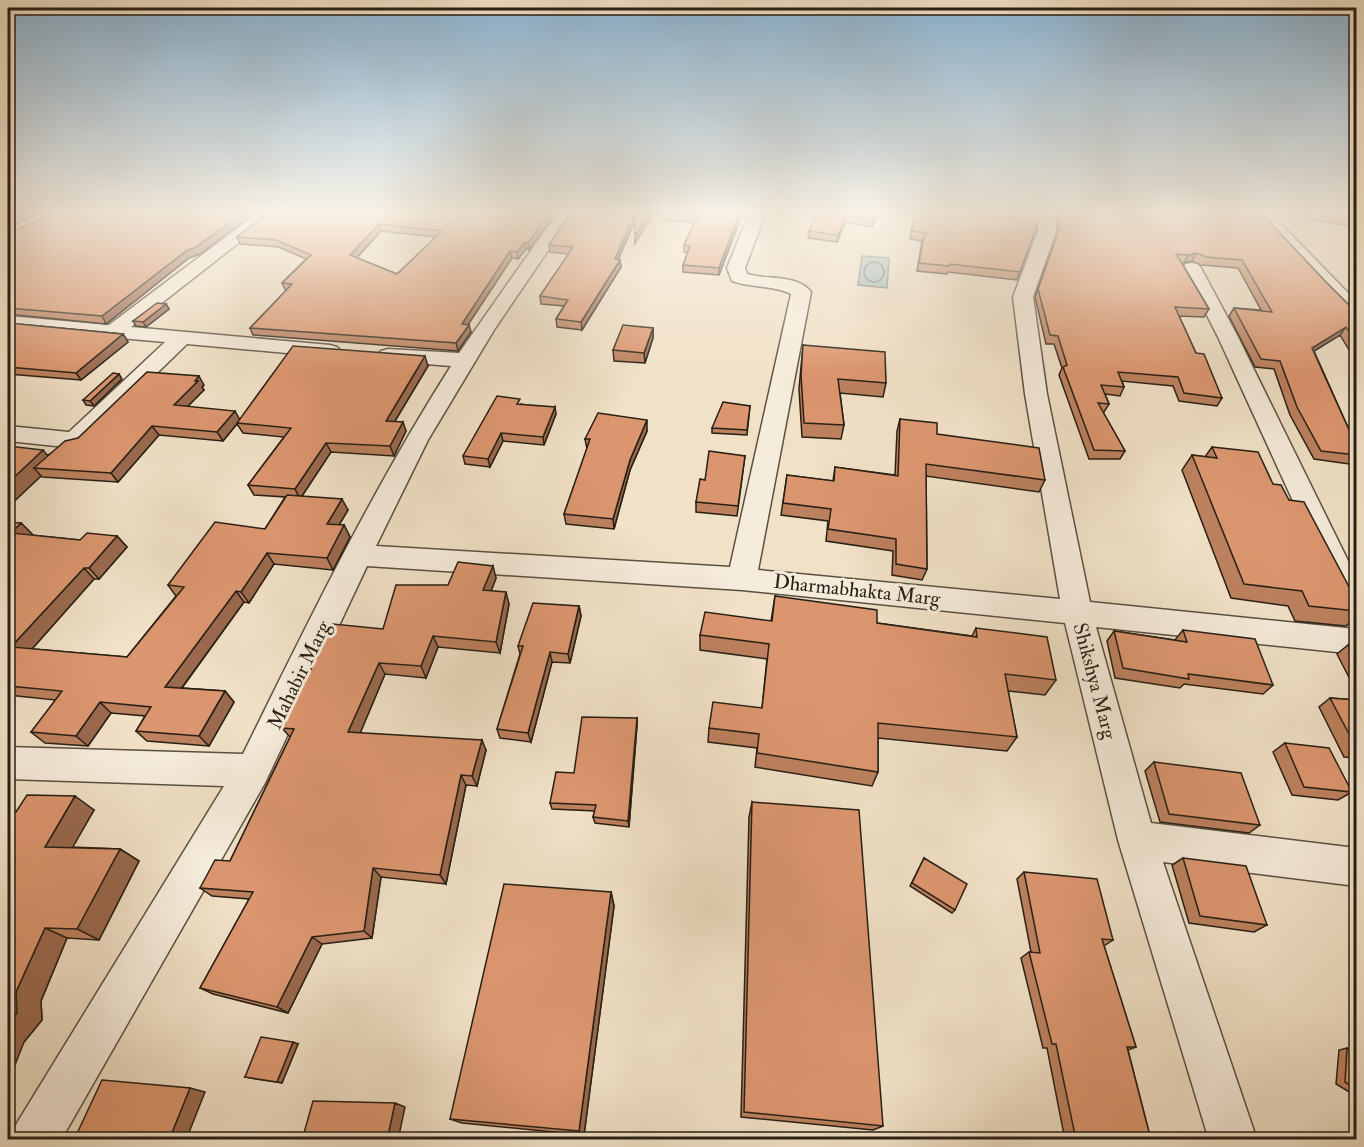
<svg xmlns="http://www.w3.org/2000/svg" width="1364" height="1147" viewBox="0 0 1364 1147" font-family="'IM FELL Double Pica',serif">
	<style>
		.water { fill: #9fbbbf; stroke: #6f7d7b; stroke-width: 1.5 }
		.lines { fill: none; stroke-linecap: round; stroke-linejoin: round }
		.shore { stroke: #636d6a; stroke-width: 1.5 }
		.minor-casing { stroke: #5a5042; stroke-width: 3 }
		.minor { fill: #f6ecdb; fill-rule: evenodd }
		.wall { fill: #bd815f; stroke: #271f15; stroke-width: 1.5; fill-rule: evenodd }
		.shaded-wall { fill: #9a694e; stroke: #271f15; stroke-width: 1.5 }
		.building { fill: #dc966f; stroke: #271f15; stroke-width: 1.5; fill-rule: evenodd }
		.labels { text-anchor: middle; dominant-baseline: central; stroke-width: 6; stroke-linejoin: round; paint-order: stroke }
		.street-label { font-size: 20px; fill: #271f15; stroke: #f6ecdb }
	</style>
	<rect width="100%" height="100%" fill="#f1e1c7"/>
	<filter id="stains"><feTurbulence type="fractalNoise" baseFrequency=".00333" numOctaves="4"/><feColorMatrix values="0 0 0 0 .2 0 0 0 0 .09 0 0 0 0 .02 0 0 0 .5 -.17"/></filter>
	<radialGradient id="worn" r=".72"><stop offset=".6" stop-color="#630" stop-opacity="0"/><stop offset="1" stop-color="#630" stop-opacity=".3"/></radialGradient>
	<path class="water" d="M862,256L889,258L887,288L858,285Z"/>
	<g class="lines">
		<path class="shore" d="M864 272a10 10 0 1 1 20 0a10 10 0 1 1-20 0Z"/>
		<g class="minor-casing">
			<path id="minor" d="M259,212H278L131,327L330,345L337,347L341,351L337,355L330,357L187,344L83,445L75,448L8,441V426L69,432L165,342L8,328V316L109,325Z
				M558,212H574L494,330L428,440L376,546L730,567L791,294C774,285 751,288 732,281L727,268L750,212H766L745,268L747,274C766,280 798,274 811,292L758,570L1060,599L1025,394L1013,297L1038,231L1039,212H1055L1056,231L1033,297L1047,394L1090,602L1356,629V654L1096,627L1151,823L1356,848V886L1163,862L1257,1140H1209L1118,840L1065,623L742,590L367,566L265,783L61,1140H10L17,1123L224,786L8,779V747L243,754C308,622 372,490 451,366L388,361L381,359L377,355L381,351L388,349L459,353Z
				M1252,212H1269L1356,301V318L1349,316Z
				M1192,263L1198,264L1201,268L1238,337L1356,577V617L1346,614L1341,606L1218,337L1183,268L1186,264Z"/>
		</g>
		<use href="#minor" class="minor"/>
	</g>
	<path class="wall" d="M269,212H556L529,250L526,249L518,259L512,258L468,324L471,332L458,351L253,335L250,328L286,291L282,283L306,259L279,247L240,244L237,237ZM381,231L436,237L397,274L357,258Z
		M571,212H743L719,275L683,272V265L688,252H684V245L695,222L670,221L654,213L635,243V221L618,260H620L621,267L582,330L557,327L556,319L564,306L541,304L540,296L569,254L550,252L549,245Z
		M786,212H880L872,227L845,222L837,242L808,238L809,231L815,218Z
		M915,212H1039L1038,223L1017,280L948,272L947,274L917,271L922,241L910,239Z
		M1057,212H1260L1325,281L1353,309L1356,310V361L1340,335L1314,351L1350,432L1356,434V465L1314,459L1290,415L1274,369L1255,367L1229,316L1234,308L1261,310L1238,268L1201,265L1192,261L1182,263L1209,309L1204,317L1179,316L1196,353L1222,398L1217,406L1179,401L1173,386L1122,381L1124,387L1120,396L1105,394L1109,404L1104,412H1103L1125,451L1120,459H1089L1059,375L1062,368L1054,344H1046L1035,297L1058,232Z
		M1305,212H1356V227L1308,219Z
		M159,215L200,254L189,258L106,324L8,314V234Z
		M1356,285V299L1351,293Z
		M166,304L169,309L146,327L136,326L133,321Z
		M8,323L123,334L128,342L81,380L8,374Z
		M653,328V338L645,363L614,361L613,350Z
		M803,345L886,383L883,397L840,393L844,425L841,439L802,437L799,389Z
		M428,366L395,421L406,431L394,456L331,452L302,496L348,510L339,525H344L350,537L333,570L274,564L249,603L244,602L182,688L225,691L234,702L209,746L147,741L136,731L145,716L111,713L88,746L45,743L31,732L56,700L8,695V522L21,523L32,534L31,535L80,540L117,536L127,547L99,579H94L32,649L127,657L176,596L168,585L265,529L285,497L254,495L248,485L284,437L243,433L237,424L223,441L159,435L118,482L42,477L41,476L8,507V446L48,455L78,438L204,385L202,387L204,390L188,406L240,419Z
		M122,379L94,406L86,405L83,400Z
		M521,404L556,414L544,445L503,441L490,467L465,464L463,456Z
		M750,406L747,435L712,433V428Z
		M900,419L1045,480L1039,492L926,476L927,569L922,580L892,575L893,551L826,541L828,521L781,515L787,475L833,481L835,467L895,475L897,431Z
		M647,431L630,470L614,529L566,524L564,514L587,449L585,439Z
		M1212,447L1273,484L1289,500L1356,600V617L1346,626L1295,621L1288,606L1231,598L1182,470L1192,455L1205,457Z
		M745,456L737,516L696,512V502L705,480Z
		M496,578L491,591L509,604L500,653L438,647L426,678L385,674L360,733L486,750L477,786L466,785L446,884L381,877L372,938L322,944L288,1013L213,994L200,988L249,899L212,896L200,888L230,861L290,737L282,728L383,629L448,585Z
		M775,596L877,623L972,636L976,628L1056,680L1045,695L1008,691L1017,737L1007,751L878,738V772L872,786L755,767L757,748L708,742L709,728L762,708L767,659L700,650V635L771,621Z
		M579,606L581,616L570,663L552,662L531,742L500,738L497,729L520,654L518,646Z
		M1183,630L1273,685L1263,694L1184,684L1180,688L1115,678L1107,641L1114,631L1175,640Z
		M1348,645H1356V691L1337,654Z
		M1330,698L1356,700V758L1344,757L1319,707Z
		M637,718V725L629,827L595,823L593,817L595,811L552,809L550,803L574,773Z
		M1285,743L1352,792L1338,800L1292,795L1273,752Z
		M1154,762L1260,825L1249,833L1160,822L1145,771Z
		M752,802L883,1126L873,1130L741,1117L749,817Z
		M94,810L72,847L120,849L139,861L99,940L67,938L41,1001L42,1020L24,1042L8,870V812Z
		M924,858L955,910L952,913L910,886Z
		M1183,858L1267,925L1254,932L1189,923L1172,865Z
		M1024,872L1113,940L1104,946L1136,1047L1128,1050L1151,1140H1065L1047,1048H1043L1021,958L1029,952H1031L1017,879Z
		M611,892L614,906L584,1135L462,1123L450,1119Z
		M298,1044L282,1083L250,1078L245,1077Z
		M1347,1048L1356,1054V1096L1336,1084L1339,1050Z"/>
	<path class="shaded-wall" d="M20,212H39L8,228V218Z
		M243,212H256L200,254L189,258L106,324L102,316L186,251Z
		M550,212H556L529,250L528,243Z
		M650,212H654V213L635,243V236Z
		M740,212H743L719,275V268Z
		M878,212H880L872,227L873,220Z
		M635,213V220L615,266V259Z
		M846,215L845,222L837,242L838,235Z
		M379,224L381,231L353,262L350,255Z
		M525,242L526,249L518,259L517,252Z
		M510,251L512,258L464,331L462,324Z
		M1196,253L1192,261L1184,263L1188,255Z
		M620,260L621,267L582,330L581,322Z
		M166,304L169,309L146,327L143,322Z
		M469,325L471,332L458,351L456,343Z
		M1346,327L1340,335L1306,356L1312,348Z
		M653,328V338L645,363L644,353Z
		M123,334L128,342L81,380L76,373Z
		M425,356L428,366L389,431L386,421Z
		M119,374L122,379L94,406L90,401Z
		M199,376L204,385L202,387L204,390L180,414L174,405Z
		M555,407L556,414L544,445L543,437Z
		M235,411L240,420L223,441L217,432Z
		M647,420V431L630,470L614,529L613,519L630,460Z
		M403,422L406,431L394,456L390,446Z
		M152,426L159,435L118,482L111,473Z
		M501,433L503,441L490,467L488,459Z
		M326,443L331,452L300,499L295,489Z
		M43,450L54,463L34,468L41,476L8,507V483Z
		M342,499L348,510L333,535L327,524Z
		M21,523L32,534L23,544L11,533Z
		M344,525L350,537L333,570L327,558Z
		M117,536L127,547L99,579L89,568Z
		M267,553L274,564L249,603L241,592Z
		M493,566L496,578L487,602L483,590Z
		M84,568L94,579L24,658L11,647Z
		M236,591L244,602L175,697L165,687Z
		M506,592L509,604L500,653L496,642Z
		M579,606L581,616L570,663L568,654Z
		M433,636L438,647L426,678L421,666Z
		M550,652L552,662L531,742L528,733Z
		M379,663L385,674L356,743L348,732Z
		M225,691L234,702L209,746L199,736Z
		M100,702L111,713L88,746L76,736Z
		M637,718V725L629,827L628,821Z
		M482,740L486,750L477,786L472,776Z
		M461,775L466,785L446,884L440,875Z
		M75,796L94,810L66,859L45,847Z
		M120,849L139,861L99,940L77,929Z
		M373,868L381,877L372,938L364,931Z
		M611,892L614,906L584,1135L579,1131Z
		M45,928L67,938L41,1001L42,1020L24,1042L8,1083V1024L16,992Z
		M312,937L322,944L288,1013L277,1007Z
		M293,1042L298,1044L282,1083L277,1082Z
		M190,1088L205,1092L186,1140H169Z
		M395,1103L405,1107L398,1140H387Z"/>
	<path class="building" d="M8,212H20L8,218Z
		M56,212H154L164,218L174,212H243L196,247L186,251L102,316L8,308V234Z
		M269,212H550L528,243L525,242L517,252L510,251L462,324L469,325L456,343L250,328L292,284L282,283L311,255L276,240L237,237ZM379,224L442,231L397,274L350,255Z
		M571,212H650L635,236V213L615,259L620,260L581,322L556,319L568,300L540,296L573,247L549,245Z
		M665,212H740L719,268L683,265L690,246L684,245L698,215L670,214Z
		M818,212H878L873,220L846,215L838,235L809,231Z
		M915,212H1039L1038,223L1020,272L950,264L949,266L919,263L923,240L927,233L912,231Z
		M1060,212H1260L1325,281L1353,309L1356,310V343L1346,327L1312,348L1350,432L1356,434V455L1321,451L1297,407L1280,361L1261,359L1234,308L1272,312L1242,260L1206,257L1196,253L1188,255L1176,254L1209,309L1175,307L1196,353L1204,354L1222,398L1184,393L1178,377L1118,372L1124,387L1101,385L1109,404L1098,403L1125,451L1094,450L1063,367L1067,365L1058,336L1050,335L1038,289L1061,224Z
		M1321,212H1356V218Z
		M157,303L166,304L143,322L133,321Z
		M8,323L123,334L76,373L8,367Z
		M623,325L653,328L644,353L613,350Z
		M803,345L885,352L886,383L838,379L844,425L804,423L801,375Z
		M293,346L425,356L386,421L403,422L390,446L326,443L295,489L248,485L291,428L237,423Z
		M147,372L199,376L195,381H198L174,405L235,411L217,432L152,426L111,473L34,468L65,441L78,438Z
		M113,373L119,374L90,401L83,400Z
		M497,396L520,399L517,404L555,407L543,437L501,433L488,459L463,456Z
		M723,402L750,406L747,430L712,428Z
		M598,413L647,420L630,460L613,519L564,514L590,439H585Z
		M900,419L937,423V434L1039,448L1045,480L926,464L927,569L896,564V539L828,529L831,509L783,503L787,475L834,481L835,467L898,476Z
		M8,446L43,450L8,483Z
		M1212,447L1258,452L1273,484L1281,485L1289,500L1304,502L1356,600V611L1309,606L1302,591L1244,584L1192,455L1217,458Z
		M709,451L745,456L738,506L696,502L700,479L705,480Z
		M287,495L342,499L327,524L344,525L327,558L267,553L241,592L236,591L165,687L225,691L199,736L136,731L151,707L100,702L76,736L31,732L62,691L8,686V522L21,523L11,533L80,540L87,533L117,536L89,568H84L11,647L127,657L184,587L168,585L215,522L265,529Z
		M458,562L493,566L483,590L506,592L496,642L433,636L421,666L379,663L348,732L482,740L472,776L461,775L440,875L373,868L364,931L312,937L277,1007L200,988L253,892L200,888L215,860L230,861L294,729L282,728L333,624L383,629L396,585H448Z
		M775,596L877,610V623L977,637L976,628L1047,637L1056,680L1005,674L1017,737L878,723V772L757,753L759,734L709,728L713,702L762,708L769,644L700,635L705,612L772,621Z
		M533,603L579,606L568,654L550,652L528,733L497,729L523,646H518Z
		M1183,630L1255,639L1273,685L1188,674L1189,679L1123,668L1114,631L1187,642Z
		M1348,645H1356V660Z
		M1330,698L1356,700V747Z
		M582,717L637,718L628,821L593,817L596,805L550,803L556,772L574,773Z
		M1285,743L1329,748L1352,792L1304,787Z
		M1154,762L1241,773L1260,825L1169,814Z
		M27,795L75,796L45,847L120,849L77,929L45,928L16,992L17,1013L8,1024V871L15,858H8V812H16Z
		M752,802L859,810L883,1126L744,1112Z
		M924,858L967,884L955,910L912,883Z
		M1183,858L1246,866L1267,925L1200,916Z
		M1024,872L1097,879L1113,940L1102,939L1136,1047H1127L1151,1140H1076L1056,1044H1052L1029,952L1040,953Z
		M504,884L611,892L579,1131L450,1119Z
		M261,1037L293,1042L277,1082L245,1077Z
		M1347,1048L1356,1054V1089L1345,1082Z
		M102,1080L190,1088L169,1140H74Z
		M313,1101L395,1103L387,1140H302Z"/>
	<linearGradient id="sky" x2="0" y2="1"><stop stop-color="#8bb7d8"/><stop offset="0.57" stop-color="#f9f2e6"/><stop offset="1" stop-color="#f9f2e6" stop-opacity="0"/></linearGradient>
	<rect width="1364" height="373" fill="url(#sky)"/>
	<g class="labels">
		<g class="street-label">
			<text transform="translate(857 590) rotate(6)">Dharmabhakta Marg</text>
			<text transform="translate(299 675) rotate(-64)">Mahabir Marg</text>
			<text transform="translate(1095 681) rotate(75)">Shikshya Marg</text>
		</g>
	</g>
	<rect width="1364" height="1147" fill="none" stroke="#f1e1c7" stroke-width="30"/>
	<rect x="9" y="9" width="1346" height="1129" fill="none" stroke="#271f15" stroke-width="3"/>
	<rect x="15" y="15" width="1334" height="1117" fill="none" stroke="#271f15" stroke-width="1.5"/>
	<rect width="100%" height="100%" filter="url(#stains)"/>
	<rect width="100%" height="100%" fill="url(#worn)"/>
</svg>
